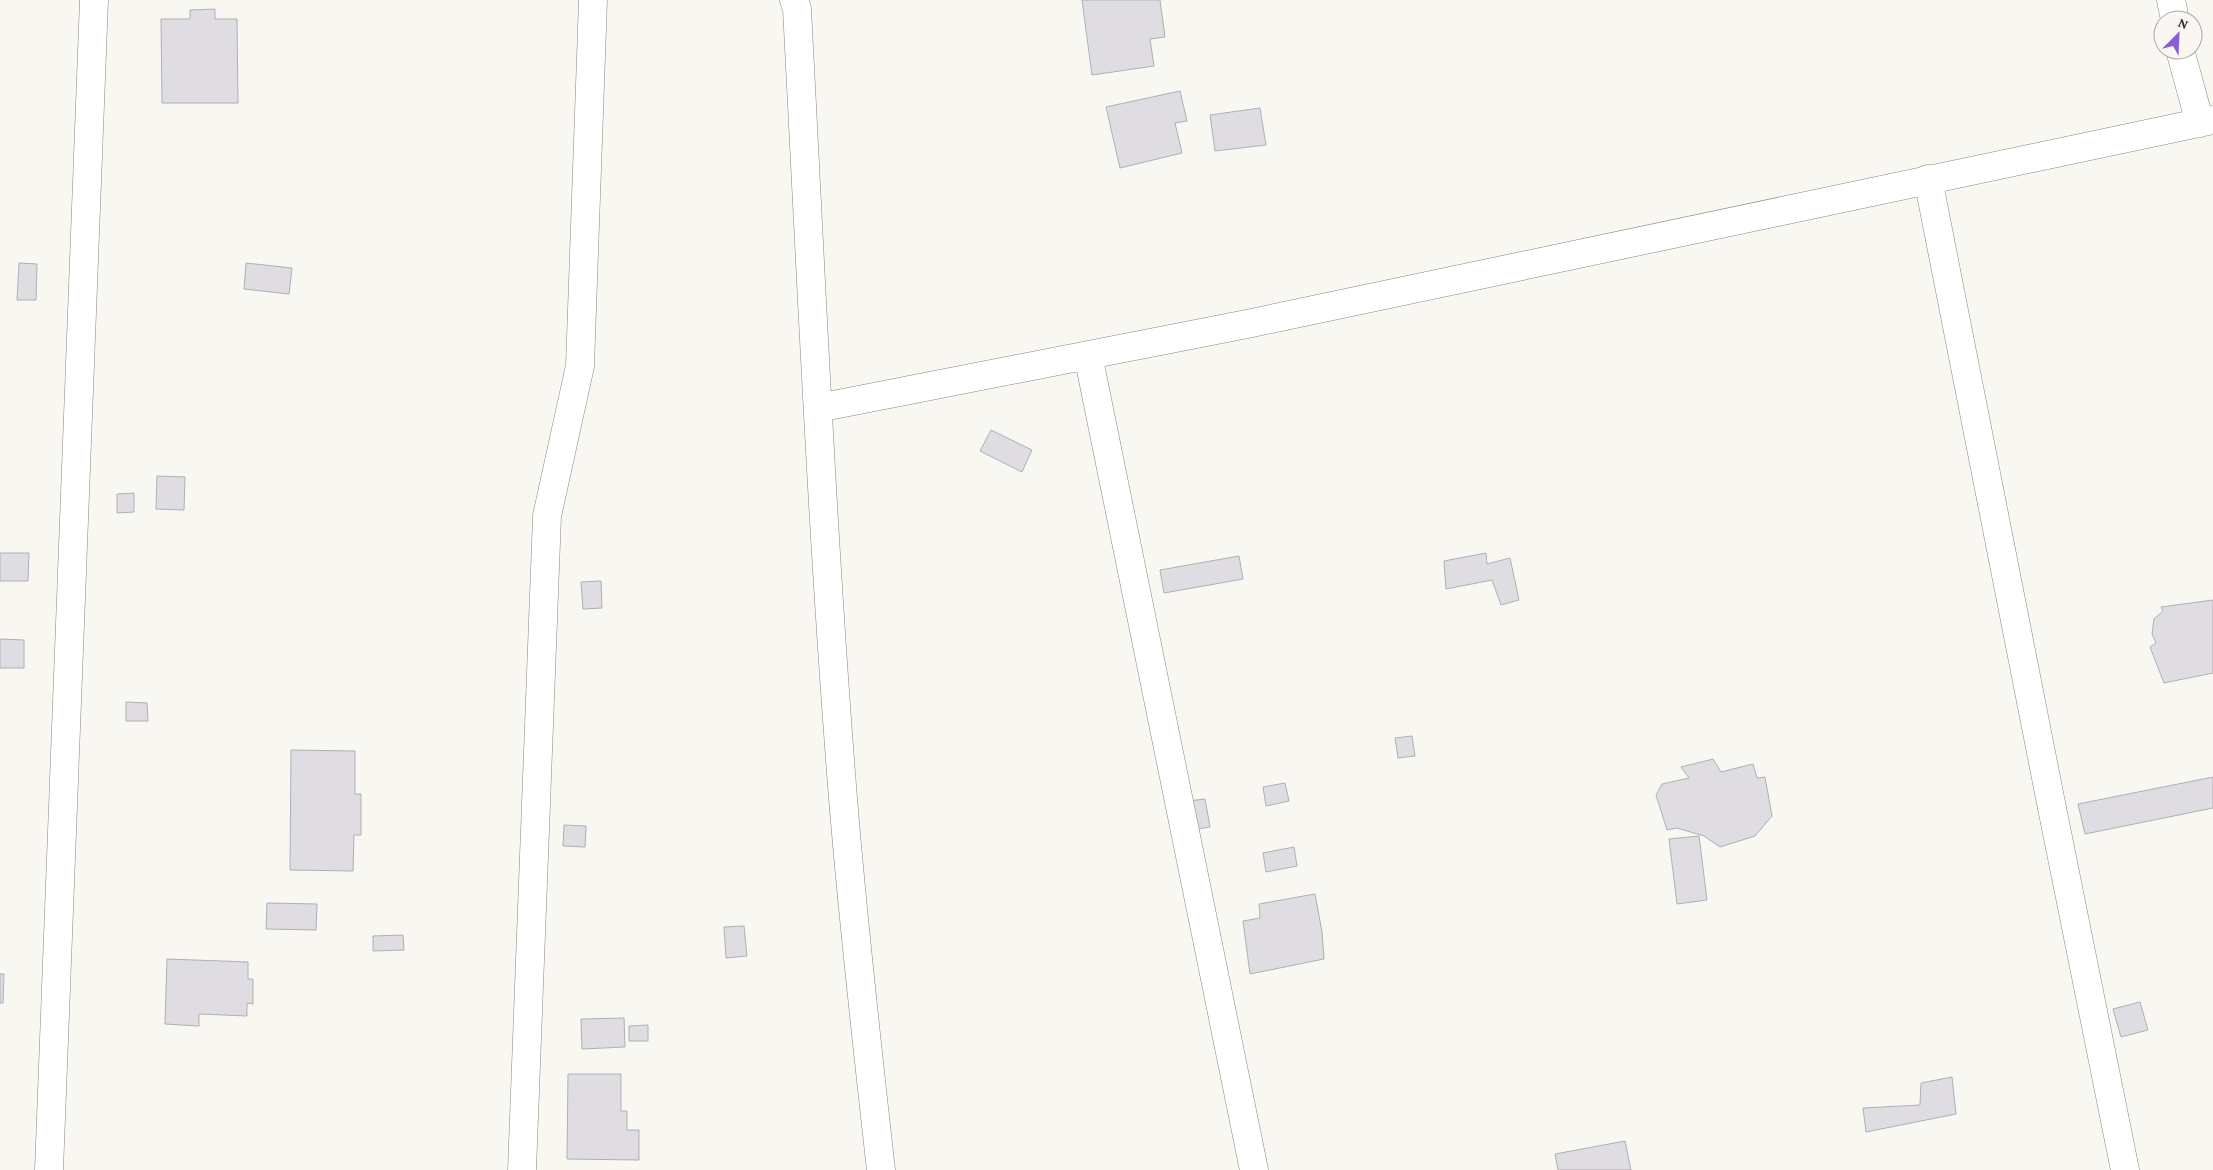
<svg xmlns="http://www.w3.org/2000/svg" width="2213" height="1170" viewBox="0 0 2213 1170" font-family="'Crimson Pro',serif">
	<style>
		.building { fill: #dfdde2; stroke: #b0afb3 }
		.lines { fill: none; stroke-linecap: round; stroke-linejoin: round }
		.street-casing { stroke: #888682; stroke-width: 29 }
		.street { stroke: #fff; stroke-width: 28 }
	</style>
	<rect width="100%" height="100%" fill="#f9f7f2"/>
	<path class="building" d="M1082,0H1160L1165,37L1150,39L1154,66L1092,75Z
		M215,9V19H237L238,103H162L161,19H190V10Z
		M1180,91L1187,121L1175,123L1182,153L1120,168L1106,107Z
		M1260,108L1266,145L1215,151L1210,115Z
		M19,263L37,264L36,300H17Z
		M246,263L292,268L289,294L244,289Z
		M991,430L1032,450L1022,472L980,451Z
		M157,476L185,477L184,510L156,509Z
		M134,493V512L117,513V494Z
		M0,553H29L28,581H0Z
		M1486,553L1487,564L1510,558L1519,600L1501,605L1492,580L1446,589L1444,561Z
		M1239,556L1243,579L1164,593L1160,570Z
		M601,581L602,608L583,609L581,582Z
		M2213,600V673L2164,683L2150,647L2156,643L2152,634L2154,619L2163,611L2161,607Z
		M0,639L24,640V668H0Z
		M126,702L147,703L148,721H126Z
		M1412,736L1415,756L1398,758L1395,738Z
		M291,750L355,751V794H361V835H354L353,871L290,870Z
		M1713,759L1721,772L1753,764L1757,778L1765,777L1772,816L1755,836L1720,847L1704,836L1677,828L1667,830L1656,795L1662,784L1689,778L1681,767Z
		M2213,777V808L2085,834L2078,804Z
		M1285,783L1289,801L1266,806L1263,787Z
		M1205,799L1210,827L1192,830L1188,801Z
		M564,825L586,826L585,847L563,846Z
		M1699,836L1707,900L1677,904L1669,839Z
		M1294,847L1297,866L1266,872L1263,853Z
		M1315,894L1322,932L1324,959L1250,974L1243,921L1260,918L1259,904Z
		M267,903L317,904L316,930L266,929Z
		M744,926L747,956L726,958L724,927Z
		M403,935L404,950L373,951V936Z
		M167,959L248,962V979H253V1004L247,1003V1016L199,1014V1026L165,1024Z
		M0,974H4L3,1003H0Z
		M2140,1002L2148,1030L2121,1037L2113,1009Z
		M624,1018L625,1047L582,1049L581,1019Z
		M648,1025V1041H629V1026Z
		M568,1074H621V1111H627V1130H639V1160L567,1159Z
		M1952,1077L1956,1114L1866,1132L1863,1108L1920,1105L1921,1083Z
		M1625,1141L1631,1170H1558L1555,1154Z"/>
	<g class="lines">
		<g class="street-casing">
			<path id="street" d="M794,0L797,9C811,272 822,535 843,798C853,922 867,1046 881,1170
				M2171,0L2175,20
				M2180,50L2200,123
				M1928,179L2050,798L2125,1170
				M1088,355L1254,1170
				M818,408L1247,324L2213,120
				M49,1170L94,0
				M522,1170L547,516L580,366L593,0"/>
		</g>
		<use href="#street" class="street"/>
	</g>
	<g transform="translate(2178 35) rotate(24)"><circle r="24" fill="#f9f7f2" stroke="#aba9a6"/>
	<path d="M0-4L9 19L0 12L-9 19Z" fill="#895ed8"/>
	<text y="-8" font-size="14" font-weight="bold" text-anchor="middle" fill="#353433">N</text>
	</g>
</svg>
